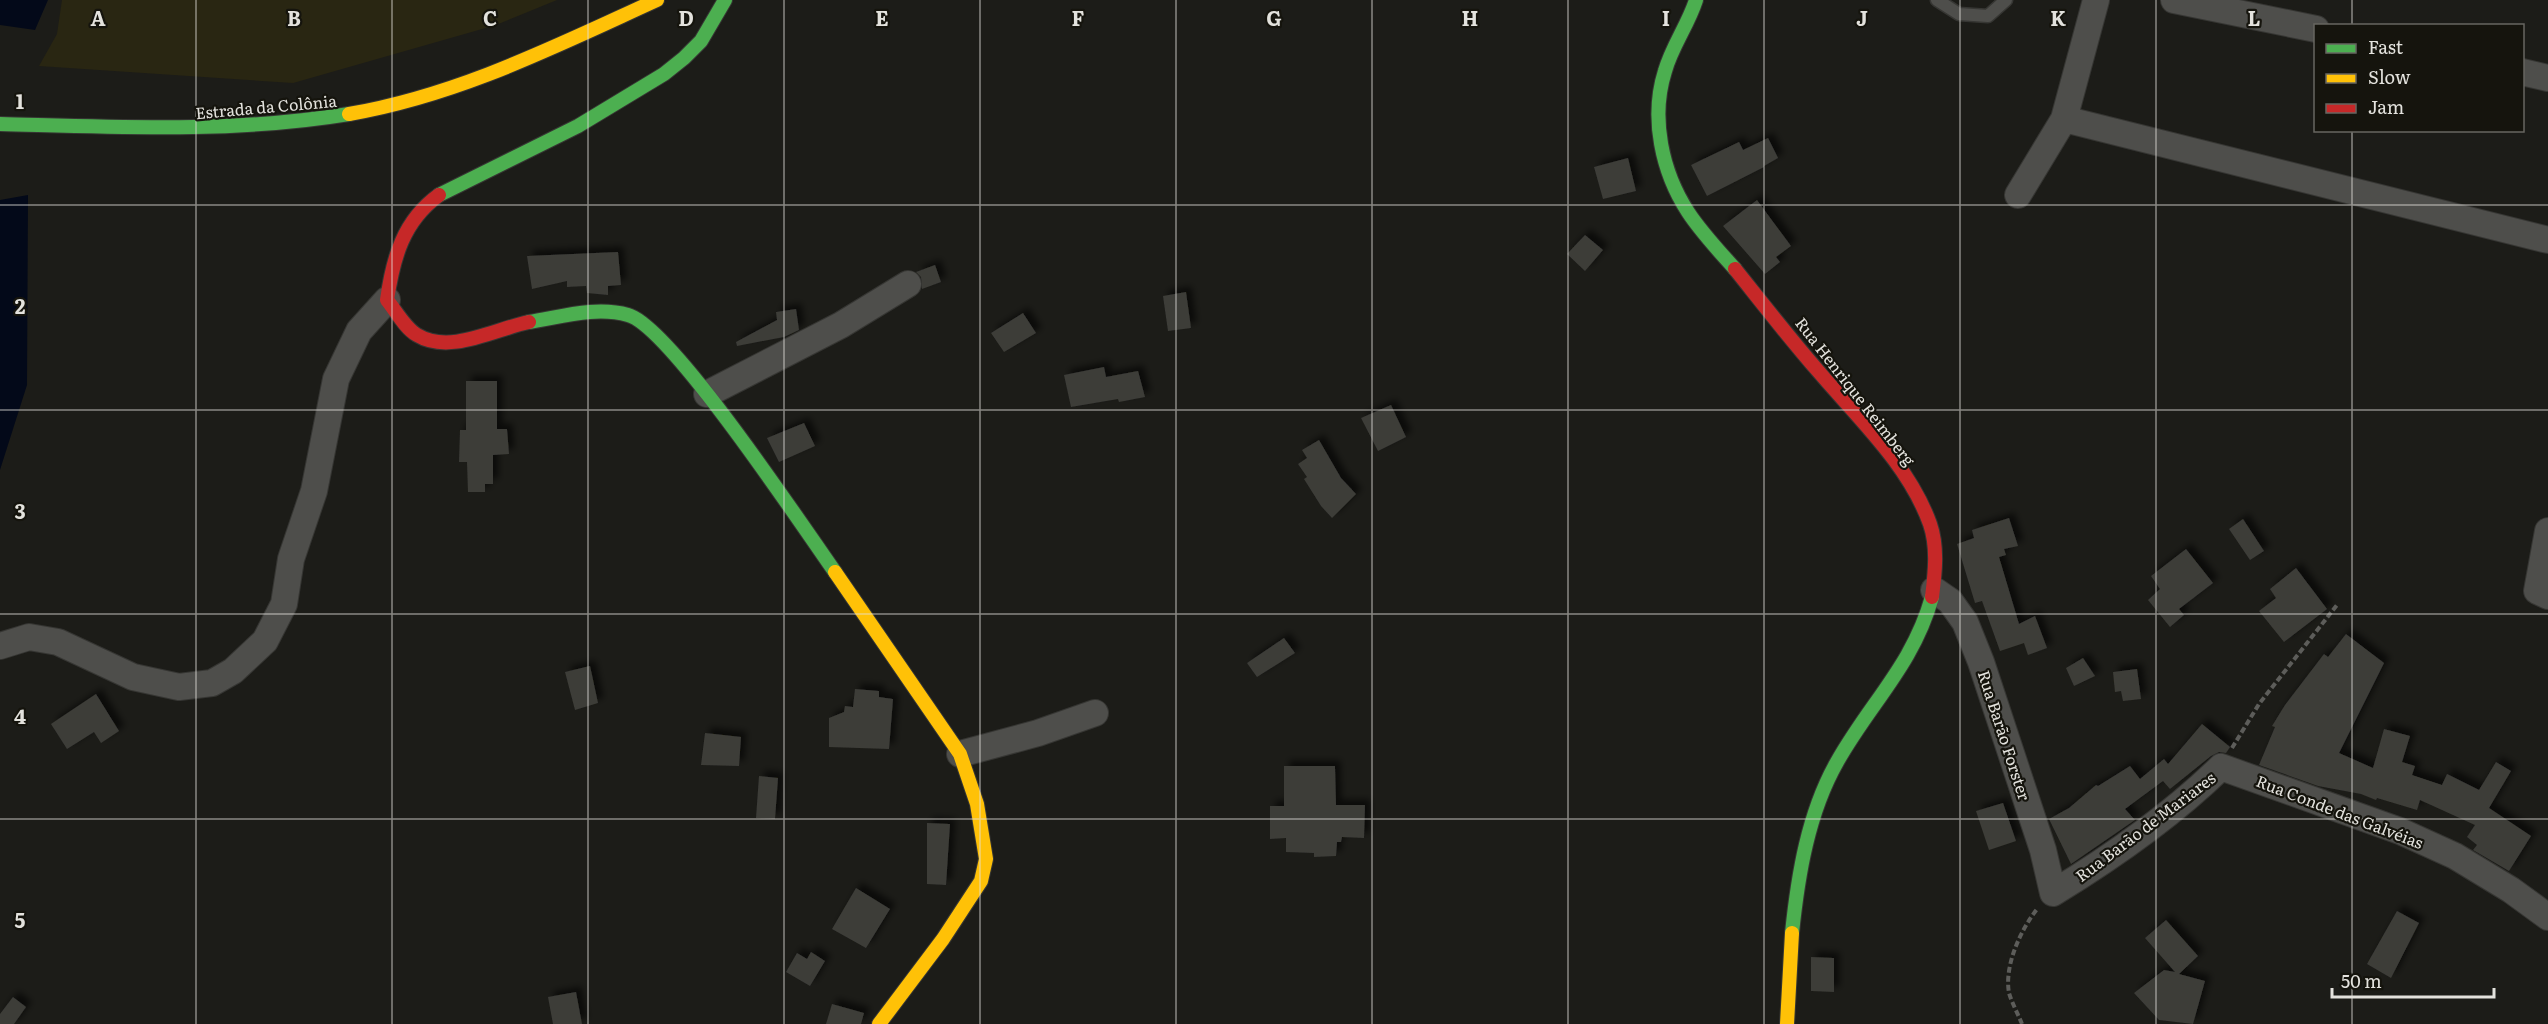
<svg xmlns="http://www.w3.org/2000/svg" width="2548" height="1024" viewBox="0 0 2548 1024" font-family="Literata,serif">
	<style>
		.green { fill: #292612 }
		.water { fill: #030919 }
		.building { fill: #3c3c38; filter: url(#shadow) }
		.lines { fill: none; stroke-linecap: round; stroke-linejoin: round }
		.lane-casing { stroke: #363633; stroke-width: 15 }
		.street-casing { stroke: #363633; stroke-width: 28 }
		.fast-casing { stroke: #363633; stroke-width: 16 }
		.slow-casing { stroke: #363633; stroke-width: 16 }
		.jam-casing { stroke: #363633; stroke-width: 16 }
		.path { stroke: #5d5d5a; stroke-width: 4; stroke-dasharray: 6 3; stroke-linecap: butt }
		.lane { stroke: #4e4e4b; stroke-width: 12 }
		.street { stroke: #4e4e4b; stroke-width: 26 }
		.fast { stroke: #4caf50; stroke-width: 14 }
		.slow { stroke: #ffc107; stroke-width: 14 }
		.jam { stroke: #c62828; stroke-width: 14 }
		.grid { fill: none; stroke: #e3e2dd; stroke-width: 1.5; stroke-opacity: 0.55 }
		.labels { text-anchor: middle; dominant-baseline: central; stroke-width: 4.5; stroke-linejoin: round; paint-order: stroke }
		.street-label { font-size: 16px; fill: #e3e2dd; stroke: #15140d }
		.grid-label { font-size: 20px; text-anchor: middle; font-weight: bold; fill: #e3e2dd; stroke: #15140d; stroke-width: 4.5; stroke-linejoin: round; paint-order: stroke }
	</style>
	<defs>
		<filter id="shadow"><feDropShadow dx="5.5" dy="-5.5" stdDeviation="3" flood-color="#0009"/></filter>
	</defs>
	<rect width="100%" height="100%" fill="#1c1c18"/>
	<path class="green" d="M62,0H557L496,25L293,83L39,66L57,34Z"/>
	<path class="water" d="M0,0H48L35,30L0,25Z
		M28,195L27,385L0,470V200Z"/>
	<path class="building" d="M1768,138L1778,158L1764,166V167L1707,196L1691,165L1739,142L1743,150Z
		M1628,158L1636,191L1603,199L1594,167Z
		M1757,200L1791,246L1776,257L1780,262L1765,274L1723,226Z
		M1585,235L1603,250L1585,271L1567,254Z
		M618,252L621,285L608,286V295L587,293L586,286L567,287V281L532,289L527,256Z
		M935,265L941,282L922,289L921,277L916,272Z
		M1186,292L1191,328L1168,331L1163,296Z
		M796,309L799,330L784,337L737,346L736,342L777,320L776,312Z
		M1023,313L1036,333L1004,352L991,333Z
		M1104,367L1106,377L1138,371L1145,397L1119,402L1118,399L1071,407L1064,375Z
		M466,381H497V429H507L509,454L493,455V484H485V492H468L467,462H459L460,430H466Z
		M1391,405L1406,437L1378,451L1361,418Z
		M804,423L815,446L779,462L767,438Z
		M1319,440L1341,478L1356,494L1332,518L1321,506L1304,479L1307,477L1298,464L1307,458L1302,450Z
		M2009,518L2018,546L2004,549L2006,555L1999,557L2019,624L2035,616L2047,648L2028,655L2024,643L2000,651L1982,601L1975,603L1957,544L1974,538L1972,530Z
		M2243,519L2264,551L2250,560L2229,529Z
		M2186,549L2213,583L2179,609L2184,615L2170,627L2148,600L2160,589L2151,576Z
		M2296,568L2327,609L2284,642L2259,611L2276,598L2270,589Z
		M2346,634L2384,663L2339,753L2373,768L2384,729L2410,736L2402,762L2415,766L2412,775L2442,785L2447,774L2479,790L2496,762L2511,771L2489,808L2531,836L2509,871L2473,850L2477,845L2467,837L2475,825L2420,800L2417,810L2377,798L2376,800L2361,794L2318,786L2259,765L2275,727L2272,726L2285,705L2324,654L2328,657Z
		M1284,638L1295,653L1257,677L1247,663Z
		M2083,658L2095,676L2074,686L2066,668Z
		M590,666L598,703L575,710L565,672Z
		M2137,669L2141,699L2123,701L2121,691L2115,692L2113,672Z
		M855,689L879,691V697L893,699L889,749L829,747V718L844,712L845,706L853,707Z
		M96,694L119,731L101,743L94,732L67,749L51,724Z
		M2202,724L2230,747L2226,753L2219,752L2211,756L2170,789L2163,781L2125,809L2135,820L2071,864L2049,819L2069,808L2096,785L2098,786L2130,766L2140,779L2164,759L2168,764Z
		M705,733L741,737L739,766L701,765Z
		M1284,766H1335L1336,805H1365L1364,838L1342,837L1341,842H1337L1336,856L1314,857V853L1286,852V838L1270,839V806H1284Z
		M759,776L778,778L775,819L756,818Z
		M2003,803L2016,841L1989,850L1976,811Z
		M927,823L950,824L946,885L927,884Z
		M856,888L890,909L866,948L832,929Z
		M2397,911L2419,923L2391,978L2367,964Z
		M2166,920L2198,956L2179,974L2205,981L2193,1024L2159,1020L2134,993L2164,970L2175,972L2145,938Z
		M811,952L825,961L810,986L786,972L797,953L807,959Z
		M1811,957L1834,958V992L1811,991Z
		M576,992L582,1024H553L548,997Z
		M13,997L26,1007L14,1024H0V1014Z
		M832,1004L864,1013L861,1024H826Z"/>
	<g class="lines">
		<g class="lane-casing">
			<path id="lane" d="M1937,0L1959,14L1988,16L2006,0"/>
		</g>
		<g class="street-casing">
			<path id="street" d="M2174,0L2316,29
				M2522,72L2548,78
				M2064,119L2548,240
				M2018,195L2064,119L2096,0
				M707,394L841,325L908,284
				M2548,531L2537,591L2548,596
				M1934,590L1950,601L1965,622L1981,662L2043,850L2053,893C2112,857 2172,815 2221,767L2400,831L2455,856L2511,890L2548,917
				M0,646L29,637L58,642L133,677L179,687L212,683L233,671L265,641L284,604L291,559L314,491L336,379L359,331L387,300
				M960,754L1038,733L1095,713"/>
		</g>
		<g class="fast-casing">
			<path id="fast" d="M1696,0C1688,25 1672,46 1665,71C1650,118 1662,172 1688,212C1701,232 1719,251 1735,269
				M0,124C117,127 233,133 349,114
				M439,195L578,126L664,74L684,58L701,41L725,0
				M529,322C561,317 596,306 628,315C670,326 803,527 835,572
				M1792,933C1798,875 1808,813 1837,762C1870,703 1913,665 1932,597"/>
		</g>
		<g class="slow-casing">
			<path id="slow" d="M349,114C459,95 556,46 657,0
				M835,572L960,754L977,804L986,859L981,881L943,939L879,1024
				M1787,1024L1792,933"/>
		</g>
		<g class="jam-casing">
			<path id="jam" d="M439,195C403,221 393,258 387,300C396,311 405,328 417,335C450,355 495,329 529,322
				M1735,269C1763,304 1790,339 1819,372C1859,419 1909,465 1930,524C1938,547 1935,573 1932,597"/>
		</g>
		<path class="path" d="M2232,748L2259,704L2337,605
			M2022,1024C2018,1014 2012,1003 2009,993C2004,965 2021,929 2038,908"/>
		<use href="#lane" class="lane"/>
		<use href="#street" class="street"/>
		<use href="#fast" class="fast"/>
		<use href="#slow" class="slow"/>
		<use href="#jam" class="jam"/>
	</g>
	<path class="grid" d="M196,0V1024M392,0V1024M588,0V1024M784,0V1024M980,0V1024M1176,0V1024M1372,0V1024M1568,0V1024M1764,0V1024M1960,0V1024M2156,0V1024M2352,0V26M2352,130V1024M0,205H2548M0,410H2548M0,614H2548M0,819H2548"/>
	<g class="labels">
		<g class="street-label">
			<text transform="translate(266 106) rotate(-5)">Estrada da Colônia</text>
			<text transform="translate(1856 391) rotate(52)">Rua Henrique Reimberg</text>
			<text transform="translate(2005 735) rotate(72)">Rua Barão Forster</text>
			<text transform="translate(2340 811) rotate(21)">Rua Conde das Galvéias</text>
			<text transform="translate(2145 826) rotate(-37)">Rua Barão de Mariares</text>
		</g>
	</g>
	<g class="grid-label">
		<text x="98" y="26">A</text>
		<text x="294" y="26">B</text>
		<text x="490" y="26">C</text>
		<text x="686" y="26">D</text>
		<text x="882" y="26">E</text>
		<text x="1078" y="26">F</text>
		<text x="1274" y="26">G</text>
		<text x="1470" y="26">H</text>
		<text x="1666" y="26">I</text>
		<text x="1862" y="26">J</text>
		<text x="2058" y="26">K</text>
		<text x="2254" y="26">L</text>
		<text x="20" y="109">1</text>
		<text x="20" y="314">2</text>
		<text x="20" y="519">3</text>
		<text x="20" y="724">4</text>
		<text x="20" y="928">5</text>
	</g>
	<rect x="2314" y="24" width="210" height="108" fill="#15140d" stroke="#676660" stroke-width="1.5"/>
	<rect x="2326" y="44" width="30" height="9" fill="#4caf50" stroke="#676660" stroke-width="1.5"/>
	<text x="2368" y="54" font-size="18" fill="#e3e2dd">Fast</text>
	<rect x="2326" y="74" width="30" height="9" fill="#ffc107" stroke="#676660" stroke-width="1.5"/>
	<text x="2368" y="84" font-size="18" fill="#e3e2dd">Slow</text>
	<rect x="2326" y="104" width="30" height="9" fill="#c62828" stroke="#676660" stroke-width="1.5"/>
	<text x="2368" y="114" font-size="18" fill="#e3e2dd">Jam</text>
	<path d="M2332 988v9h162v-9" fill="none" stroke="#e3e2dd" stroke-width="3"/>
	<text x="2341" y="988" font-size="18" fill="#e3e2dd" stroke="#15140d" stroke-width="4.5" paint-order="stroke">50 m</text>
</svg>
